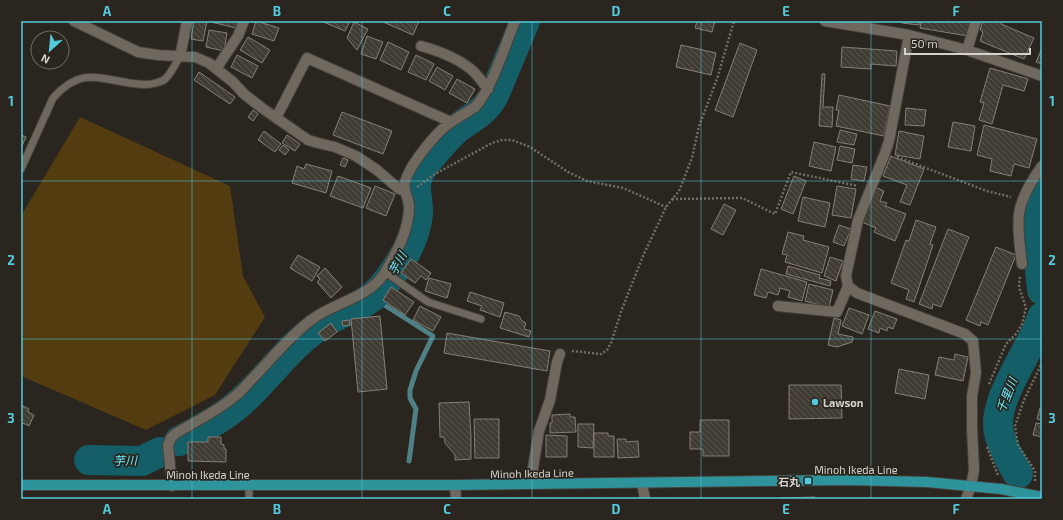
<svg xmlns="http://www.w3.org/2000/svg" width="1063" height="520" viewBox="0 0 1063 520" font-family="'Exo 2','Noto Sans JP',sans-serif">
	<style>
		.grass { fill: #543c11 }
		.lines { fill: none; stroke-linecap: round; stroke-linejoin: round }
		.stream { stroke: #4e8085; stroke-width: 5 }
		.river { stroke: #145e67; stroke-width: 30 }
		.building { fill: url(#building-back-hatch); stroke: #857f76 }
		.lane-casing { stroke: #45413b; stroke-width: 9 }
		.street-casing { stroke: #45413b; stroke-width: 12 }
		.secondary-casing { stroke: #45413b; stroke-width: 12 }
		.primary-casing { stroke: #45413b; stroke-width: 12 }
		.path { stroke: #726d67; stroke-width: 2.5; stroke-dasharray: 2 2; stroke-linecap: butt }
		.lane { stroke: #6e685f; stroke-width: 7 }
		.street { stroke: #6e685f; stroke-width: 10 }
		.secondary { stroke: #6e685f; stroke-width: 10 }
		.primary { stroke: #2e939b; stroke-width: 10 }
		.grid { fill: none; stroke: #53cadc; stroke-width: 1; stroke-opacity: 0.55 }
		.poi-dot { fill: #53cadc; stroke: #2a251e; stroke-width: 1.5 }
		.labels { text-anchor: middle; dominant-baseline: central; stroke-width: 3.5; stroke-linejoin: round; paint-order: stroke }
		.poi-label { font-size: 11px; font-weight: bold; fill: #d5d1cc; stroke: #2a251e; text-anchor: start }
		.street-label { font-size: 11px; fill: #d5d1cc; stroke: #2a251e }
		.water-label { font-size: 12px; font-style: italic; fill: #69ecff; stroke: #2a251e }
		.neatline { fill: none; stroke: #53cadc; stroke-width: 1.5 }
		.grid-label { font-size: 13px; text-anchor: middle; font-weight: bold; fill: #53cadc }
	</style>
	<defs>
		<pattern id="building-back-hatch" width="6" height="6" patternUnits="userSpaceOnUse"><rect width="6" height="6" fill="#403b33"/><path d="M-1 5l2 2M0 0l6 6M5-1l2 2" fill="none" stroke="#5b564f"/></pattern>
	</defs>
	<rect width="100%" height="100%" fill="#2a251e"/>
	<path class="grass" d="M80,117L230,186L243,276L265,317L215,395L146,430L21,376V216Z"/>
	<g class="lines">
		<path class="stream" d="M372,297L433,336L416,371L410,390V398L416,409L409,461"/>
		<path class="river" d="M1042,196L1036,212L1035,220L1042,290
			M179,441C201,429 225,417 243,400C268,377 288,348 316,328C333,315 355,310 372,297C381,290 389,279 395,270C406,254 416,233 418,214C419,195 410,185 423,167C431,156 448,136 459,127C475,115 484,113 494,95L525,21
			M89,460L142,461L160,452
			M1018,474C1011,461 1002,447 999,433C991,400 1032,350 1042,317"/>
	</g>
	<path class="building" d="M194,21H207L203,41L191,39Z
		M211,21H237L236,28L211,22Z
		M256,21L279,28L274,41L252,34Z
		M321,21H350L345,31Z
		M381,21H419L413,35Z
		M697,21H715L712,32L695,28Z
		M902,21H919V25L902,23Z
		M921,21H970L968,36L920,28Z
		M983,21H1003L1001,24L1034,38L1024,59L980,41L983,32L980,30Z
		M354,22L368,29L357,50L347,38Z
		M209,30L227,33L224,51L206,47Z
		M367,36L383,42L376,59L361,54Z
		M248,37L270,50L262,63L240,50Z
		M388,42L409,52L401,70L380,60Z
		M740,43L757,50L733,117L715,110Z
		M681,45L716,53L711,75L676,67Z
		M842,47L897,51L896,66L871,64V69L841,67Z
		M1042,48V64L1036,62Z
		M237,55L258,66L252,78L231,67Z
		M416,55L434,64L426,80L408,72Z
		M437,67L453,76L445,90L429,81Z
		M990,68L1028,79L1024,91L1003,85L992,124L979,120L984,103L980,102Z
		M199,72L235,97L230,104L194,80Z
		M822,74H825L823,107H833L832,127L819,126Z
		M457,79L475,89L467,103L449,93Z
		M839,95L890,106L884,136L836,126L839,110H836Z
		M906,108L926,110L924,126L905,125Z
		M253,110L258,114L253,121L248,117Z
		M342,112L392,131L383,154L333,135Z
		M953,122L975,126L971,151L948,147Z
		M984,125L1037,139L1029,168L1014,164L1011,176L990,171L992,159L977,155Z
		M840,130L857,134L854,145L837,142Z
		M264,131L281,144L275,152L258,140Z
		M899,131L924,136L920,159L895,155Z
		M21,135L26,137L21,148Z
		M287,135L300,144L295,151L282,143Z
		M814,142L836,147L831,171L809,166Z
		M283,145L289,150L285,155L279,150Z
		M840,146L855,149L852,163L837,160Z
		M891,156L924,169L910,205L900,202L907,185L883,176Z
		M343,158L348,160L345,167L340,165Z
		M306,164L332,171L326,193L292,183L297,166L304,169Z
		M853,165L867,167L864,181L851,179Z
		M338,176L371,188L363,208L330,196Z
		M794,176L806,181L793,214L781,209Z
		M375,186L395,194L386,216L366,208Z
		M837,186L856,189L851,218L832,215Z
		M875,187L884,191L880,201L887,203L885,206L906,214L895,241L874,232L876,228L862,222Z
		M803,197L830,203L825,227L798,221Z
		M724,204L736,210L723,235L711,229Z
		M916,220L936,227L930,244L933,245L914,302L906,299L909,290L891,283L906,240L909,241Z
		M839,225L851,229L844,246L833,242Z
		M948,229L969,237L941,307L933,304L932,309L919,304Z
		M788,232L804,236L803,240L829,247L822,273L785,262L787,255L782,254Z
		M996,247L1016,255L988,325L981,322L980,326L966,320Z
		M298,255L320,267L312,281L290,268Z
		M830,257L843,261L836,281L824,276Z
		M411,259L431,273L426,280L421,276L415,283L401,273Z
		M788,266L820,275L819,278L831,281L830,286L786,274Z
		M325,268L342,287L331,298L317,282L320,279L317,276Z
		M761,269L807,282L802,301L788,297L790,291L780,288L778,295L768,292L766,298L754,295Z
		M429,278L451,284L447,298L425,291Z
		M809,284L833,290L829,307L805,301Z
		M391,287L414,302L405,315L383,300Z
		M470,292L504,303L500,317L480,310L482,306L467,301Z
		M420,306L441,317L433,331L413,320Z
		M849,308L869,315L862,334L842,326Z
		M875,311L897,319L893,329L888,327L887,331L880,328L879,333L868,329Z
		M505,312L519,316L522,321L526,323L524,329L531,331L529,337L500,328Z
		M380,316L387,389L358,392L351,319Z
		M834,318L841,320L838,334L853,337L852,342L837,347L828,345Z
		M349,320L350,325L343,326L342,321Z
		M331,323L337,332L325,341L318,333Z
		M447,333L550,351L547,371L444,353Z
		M955,354L968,357L963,381L935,375L939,357L954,360Z
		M899,369L929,375L925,399L895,393Z
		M789,385H841L842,418L789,419Z
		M469,402L471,437V459L455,460V455L445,443L444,437H440L439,403Z
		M21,405L29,409L28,412L34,415L29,426L23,423L21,427Z
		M1040,408H1042V420L1037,419Z
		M570,414V417H575L576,432L550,433V423H552V415Z
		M474,419H499V458H475Z
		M700,420H729V456H703V449H690V432H700Z
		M1036,423L1042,424V437L1033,435Z
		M578,424H594L593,448L578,447Z
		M594,433H608V436H614V457H594Z
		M546,435L567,436V457H546Z
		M208,437H221V444L224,445V449H226V462L188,461V442H208Z
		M617,439H626V442L638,441L639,457L618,458Z
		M815,497V499L781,498Z"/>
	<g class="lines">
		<g class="lane-casing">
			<path id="lane" d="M21,169L53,98C79,69 95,77 129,83C138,84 146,86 156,83C159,82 162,81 164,80C171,74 175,64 180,57
				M385,272L428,302L481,319
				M249,499V486"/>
		</g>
		<g class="street-casing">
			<path id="street" d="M74,21L138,52L158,55L195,57L209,63L233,82L244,94L262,108L308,140L318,143L335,147L356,156L377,170L399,189L405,191
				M825,21L909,35L967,50L1042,76
				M421,46C439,51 459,58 474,72C479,77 483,83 488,89
				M967,50L976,21
				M180,57L187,21
				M216,69L238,36L244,21
				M276,118L307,58L451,122
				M1022,264C1020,248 1017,230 1019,214C1021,197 1032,180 1042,166
				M848,286L857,293L965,334L973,341L976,373L972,396V428L974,470L971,486L966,499
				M778,306L837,312L848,286L846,276L858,220L885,153L889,141L909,35
				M642,483L645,499
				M533,484V468L539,431L550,400L557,362L560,354
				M172,486L168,445L171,438L175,434C194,422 216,412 234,397C241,392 247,384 253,378C272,358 289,337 311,320C334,302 367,299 384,274C396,254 409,230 409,207C409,198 403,192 405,183C408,167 434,135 447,125C456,118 466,113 475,107C492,89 505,45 515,21"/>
		</g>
		<g class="secondary-casing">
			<path id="secondary" d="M455,485L456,499"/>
		</g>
		<g class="primary-casing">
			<path id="primary" d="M21,485H455L847,480L927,482L1001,489L1042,497"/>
		</g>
		<path class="path" d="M897,157L987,191L1011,197
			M417,187L435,174L492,143L502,140H512L530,147L568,172L587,181L623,188L666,207
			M672,199L742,198L775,214L791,172L858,186
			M572,351L601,354L607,350L611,343L622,309L643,256L666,207L679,191L692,158L699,126L717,79L734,21
			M989,384L1006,344L1016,334L1022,324L1026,308L1019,287L1020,276
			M987,447L998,475
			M1035,481V471L1018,445L1015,426L1024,400L1042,363"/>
		<use href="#lane" class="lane"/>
		<use href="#street" class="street"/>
		<use href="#secondary" class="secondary"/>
		<use href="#primary" class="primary"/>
	</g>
	<path class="grid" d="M192,21V499M362,21V499M532,21V499M701,21V499M871,21V499M21,181H1042M21,339H1042"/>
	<g class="poi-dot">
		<circle cx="815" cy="402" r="4"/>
		<rect x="804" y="477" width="8" height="8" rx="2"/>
	</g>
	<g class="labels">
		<g class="poi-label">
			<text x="823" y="402">Lawson</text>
			<text x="800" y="481" text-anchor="end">石丸</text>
		</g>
		<g class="street-label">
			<text x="856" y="469">Minoh Ikeda Line</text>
			<text transform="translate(532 473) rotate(-1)">Minoh Ikeda Line</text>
			<text x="208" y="474">Minoh Ikeda Line</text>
		</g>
		<g class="water-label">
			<text transform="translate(397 263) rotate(-61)">芋川</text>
			<text transform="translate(1006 395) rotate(-68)">千里川</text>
			<text transform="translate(125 460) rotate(-1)">芋川</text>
		</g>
	</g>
	<rect width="1063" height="520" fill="none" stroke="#2a251e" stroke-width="44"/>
	<g transform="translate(50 50) rotate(207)"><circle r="19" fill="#2a251e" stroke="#6e6a64"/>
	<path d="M0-3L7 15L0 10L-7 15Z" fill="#53cadc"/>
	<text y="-6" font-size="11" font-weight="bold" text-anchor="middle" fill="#d5d1cc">N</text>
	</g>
	<path d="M905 48v6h125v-6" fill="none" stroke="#d5d1cc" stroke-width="2"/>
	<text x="911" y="48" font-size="12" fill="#d5d1cc" stroke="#2a251e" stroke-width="3" paint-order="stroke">50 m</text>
	<rect x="22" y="22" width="1019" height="476" class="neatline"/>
	<g class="grid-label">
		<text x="107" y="16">A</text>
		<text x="277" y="16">B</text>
		<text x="447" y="16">C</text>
		<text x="616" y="16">D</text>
		<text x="786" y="16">E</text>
		<text x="956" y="16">F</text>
		<text x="11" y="106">1</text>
		<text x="1052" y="106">1</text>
		<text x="11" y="265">2</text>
		<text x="1052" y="265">2</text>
		<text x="11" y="423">3</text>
		<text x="1052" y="423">3</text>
		<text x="107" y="514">A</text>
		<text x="277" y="514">B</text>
		<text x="447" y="514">C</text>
		<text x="616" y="514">D</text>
		<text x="786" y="514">E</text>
		<text x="956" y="514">F</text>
	</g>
</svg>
